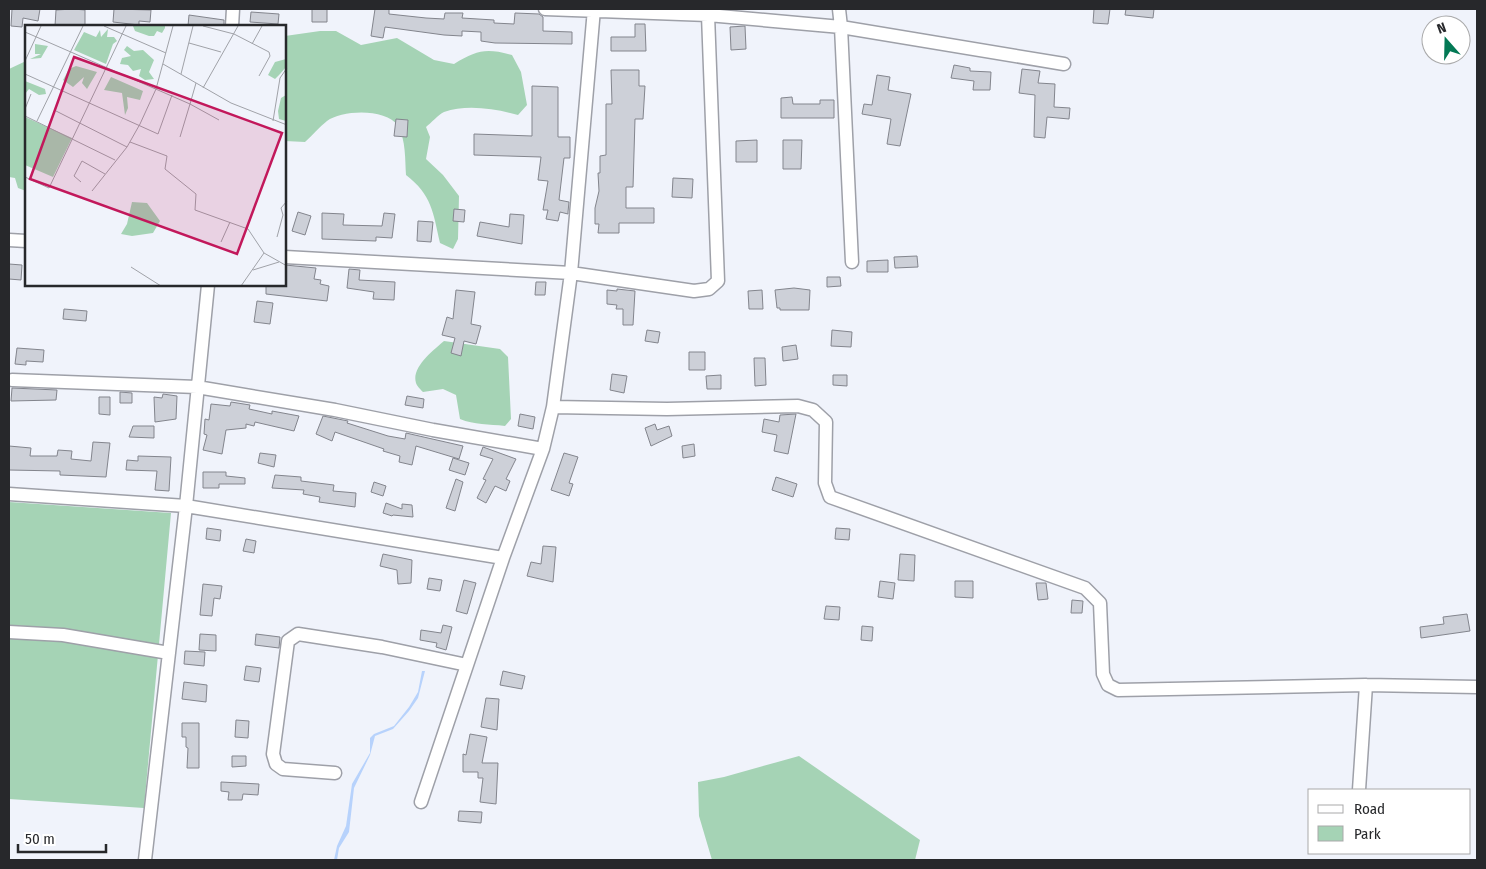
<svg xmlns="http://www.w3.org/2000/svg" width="1486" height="869" viewBox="0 0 1486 869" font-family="'Fira Sans Condensed',sans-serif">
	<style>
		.green { fill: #a5d3b5 }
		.water { fill: #b7d2fc }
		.building { fill: #cdd0d8; stroke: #83858d }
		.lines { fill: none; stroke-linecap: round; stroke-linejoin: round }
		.minor-casing { stroke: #9ea0a8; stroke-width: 15 }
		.minor { stroke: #fff; stroke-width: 12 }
		.inset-road { fill: none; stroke: #a0a2a8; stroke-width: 1 }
		.view { fill: #c2185b; fill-opacity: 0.15; stroke: #c2185b; stroke-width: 2.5 }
		.inset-edge { fill: none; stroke: #27282b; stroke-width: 2.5 }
	</style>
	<rect width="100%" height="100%" fill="#f0f3fb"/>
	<path class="green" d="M320,31H336L361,45L397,38L434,60L454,64C477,50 486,48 512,55L521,72L527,105L518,115C496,109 467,104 444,112C438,115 431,123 426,127L430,137L426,159L443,175L459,196L458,239L453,249L440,243C433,212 432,195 406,175C405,160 406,140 398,126C386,108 342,110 327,121C319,127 312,136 305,142L285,141V36Z
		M26,61V191L18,188L15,178L9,177V69Z
		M444,341L500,349L508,357L511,419L505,426C489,424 474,425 460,419L456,395L443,389L423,392C421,390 417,386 416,383C411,367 434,350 444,341Z
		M9,502L171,513L144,808L9,799Z
		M799,756L920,840L915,860H712L699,816L698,782L724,777Z"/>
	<path class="water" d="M422,671H425L418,698L409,711L393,729L375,736L370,755L354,788L349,832L339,848L337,860H334L337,846L346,826L352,784L370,753V738L374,734L394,726L409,707L418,692Z"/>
	<path class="building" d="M12,9H40L38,21L23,18L22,27L11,26Z
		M73,9L85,10V26H55L56,10Z
		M114,9L151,10L150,22L139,21V25L113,22Z
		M312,9H327V22H312Z
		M375,9H389V14L426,18L444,19L445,13H463L462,18L494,20V23L514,24L515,13L539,14L543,17V31L572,32V44L495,43L481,41V32L462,31V36L444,35L385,27L383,38L371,36Z
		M1094,9H1110L1108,24L1093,23Z
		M1126,9H1154L1153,18L1125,15Z
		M251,12L279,14L278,24L250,22Z
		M189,15L224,20V26H188Z
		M635,24H645L646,51H611V37H635Z
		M745,26L746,49L731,50L730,27Z
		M954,65L970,68V71L991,72L990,90H973L974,81L951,78Z
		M1022,69L1040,71L1038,83L1055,84L1054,107L1070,108L1069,119L1047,117L1045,138L1034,137L1035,95L1019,93Z
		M611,70H639V86H645L643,119H635L633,187H626V208H654V223H619V233H598L599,224H595V208L599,191L598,173H600V156L606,155V104H612Z
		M877,75L890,77L888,90L911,94L900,146L887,144L891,119L862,114L864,104L872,105Z
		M532,86L558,87V137H570V158H564L559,200L569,202L568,212V214L560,212L558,221L546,219L548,210H543L548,181L538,180L541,157L474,155V134L532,136Z
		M792,97L793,104H820V100H834V118H781V98Z
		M396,119L408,120L407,137L394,136Z
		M757,140V162H736V141Z
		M783,140H802L801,169H783Z
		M673,178L693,179L692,198L672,197Z
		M454,209L465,210L464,222L453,221Z
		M298,212L311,216L305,235L292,231Z
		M322,213L344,214L343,225L382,226L384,213L395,214L392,238L376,237V241L322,239Z
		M510,214L524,215L522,244L477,236L480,222L509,227Z
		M418,221L433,222L431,242L417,241Z
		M917,256L918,267L895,268L894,257Z
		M888,260V272H867V261Z
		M9,264L22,265L21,280L9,279Z
		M285,265L316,268L314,279L321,280L320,284L329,286L327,301L266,294V285H285Z
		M349,269L360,270L359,280L395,282L394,300L373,299L374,292L347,288Z
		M827,277H840L841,286L827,287Z
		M536,282H546L545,295H535Z
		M794,288L810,290L809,310H780V308H777L775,290Z
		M617,289L635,291L633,325H623V309H616L617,305L607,304V290L617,291Z
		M456,290L475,292L471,324L481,326L476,344L464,341L461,356L451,353L455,338L442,335L447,317L453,319Z
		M762,290L763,309H749L748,291Z
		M257,301L273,303L270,324L254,322Z
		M64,309L87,311L86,321L63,319Z
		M647,330L660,332L658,343L645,341Z
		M832,330L852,332L851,347L831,346Z
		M796,345L798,359L783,361L782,347Z
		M17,348L44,350L43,362L26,361V365L15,364Z
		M689,352H705V370H689Z
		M754,358H765L766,385L755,386Z
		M612,374L627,376L624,393L610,390Z
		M721,375V389H707L706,376Z
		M833,375H847V386L833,385Z
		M12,388L57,390L56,400L11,401Z
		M120,392L132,393V403H120Z
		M163,394L177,396L176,419L155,422L154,397L162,398Z
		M407,396L424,399L423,408L405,405Z
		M99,397H110V415L99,414Z
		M231,402L250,405L249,409L272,414V411L299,416L294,431L255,422L254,426L246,424V428L226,430L222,454L203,450L207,435L204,434L205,419L209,420L211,404L230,406Z
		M520,414L535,417L533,429L518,426Z
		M796,414L788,454L774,451L777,435L762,432L764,419L779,422L780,415Z
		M323,416L348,421L347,423L388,436L405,439L406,433L463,446L459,459L416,446L412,465L399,462L400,456L383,451L384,449L335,432L332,441L316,434Z
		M655,424L657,430L669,426L672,436L651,446L645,428Z
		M133,426H154V438L129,437Z
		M93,442L110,443L106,477L60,475V471L9,470V446L31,448L30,456H57L58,450L72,451L71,459L91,461Z
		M694,444L695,456L683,458L682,446Z
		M483,447L516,459L506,479L510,481L506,491L495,486L486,503L477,498L486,480L483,479L493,459L480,455Z
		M260,453L276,455L274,467L258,463Z
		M564,453L578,457L569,483L573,484L569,496L551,490Z
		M138,456L171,457L169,491L155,490L157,471L126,470L127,460L138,461Z
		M453,458L469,463L465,475L449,470Z
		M203,472H226V476L245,478V484H219V488H203Z
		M275,475L301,477V481L334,485L333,491L356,493L355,507L319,502L320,497L303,494L304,490L272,488Z
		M776,477L797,484L793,497L772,490Z
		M456,479L463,482L455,511L446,508Z
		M374,482L386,486L383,496L371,492Z
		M386,503L402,509V504L412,505L413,517L393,515L392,516L383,513Z
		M207,528L221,530L220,541L206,539Z
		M836,528L850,529L849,540L835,539Z
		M246,539L256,541L254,553L243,551Z
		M543,546L556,547L553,582L527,576L531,562L541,564Z
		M383,554L412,560L411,583L398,584L397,570L380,566Z
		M900,554L915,555L914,581L898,580Z
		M429,578L442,580L440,591L427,589Z
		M464,580L476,583L467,614L456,611Z
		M880,581L895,583L893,599L878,597Z
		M955,581H973V598L955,597Z
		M1036,583H1046L1048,599L1038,600Z
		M203,584L222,586L220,599L214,598L212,616L200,615Z
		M1072,600L1083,601L1082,613H1071Z
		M826,606L840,607L839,620L824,619Z
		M1467,614L1470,631L1421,638L1420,627L1444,624L1443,617Z
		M443,625L452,627L446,650L436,647L437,643L420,640L421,630L441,633Z
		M862,626L873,627L872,641L861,640Z
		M200,634L216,635V651L199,650Z
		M256,634L280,637L279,648L255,645Z
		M185,651L205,652L204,666L184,664Z
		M246,666L261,668L259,682L244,680Z
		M503,671L525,676L522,689L500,685Z
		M184,682L207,685L206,702L182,699Z
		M486,698L499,699L497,730L481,727Z
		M236,720L249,721L248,738L235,737Z
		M182,723H199V768H187L188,748L186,747V737H182Z
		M470,734L487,737L482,763H498L496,804L480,802L483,778H478V772H463V754L466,755Z
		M232,756H246V766L232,767Z
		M221,782L259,784L258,795L243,794L242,800H228L229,792L221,791Z
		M459,811L482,812L481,823L458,821Z"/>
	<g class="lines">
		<g class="minor-casing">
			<path id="minor" d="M545,9L708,15L841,27L839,9
				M232,26L233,9
				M9,240L26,241
				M285,257L571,273L694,291L709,289L718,281L708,15
				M852,262L841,27L1064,64
				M12,380L197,387L335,410L433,430L543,449
				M553,407L667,409L798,406L813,410L826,422L825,483L830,497L1085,588L1100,603L1103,674L1108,685L1118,690L1366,685L1477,687
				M9,494L186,506L503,558
				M9,632L63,635L169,653
				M335,773L283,769L276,764L273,754L288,641L298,634L382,647L467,665
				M1359,790L1366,685
				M421,802L503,558L543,449L553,407L571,273L594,9
				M145,860L186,506L208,285"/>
		</g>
		<use href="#minor" class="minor"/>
	</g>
	<g transform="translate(25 25)">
		<rect width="261" height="261" fill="#f0f3fb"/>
		<path d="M108,1H140V3L137,8L132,6L129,11H124L110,6ZM83,4L82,12H89L92,16L88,19L81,39L49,25L59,7L71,12L75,5L76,12ZM10,19L23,21L16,33L5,34L16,29H10ZM102,21L109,26L118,25L129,35L124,47L129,54L120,55L114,51L116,44L108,46L103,40L95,39L97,33L106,31L99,25ZM261,34V42L255,49L250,54L243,50L250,37ZM51,41L72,47L62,64L57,58L59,52L48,62L38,55L44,44ZM86,52L118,66L115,75L102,72L103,83L100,90L97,68L79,65ZM0,56L20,64L21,69L14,70L4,64L0,69ZM261,70V96L254,94L253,86L256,73ZM0,92L47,113L28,152L0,140ZM107,177L122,178L135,196L128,208L107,211L96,209L102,199Z" fill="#a5d3b5"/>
		<path class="inset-road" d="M79,1L141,28M178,1L209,9L244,27L245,31L234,51M0,7L165,79L171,58M164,18L196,27M227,19L237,1M0,36L16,1M138,39L206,78L262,100M0,49L133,109L147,70M156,49L168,1M178,63L213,1M0,84L6,69M31,86L102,122M0,91L90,135M12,96L58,1M248,96L255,53L262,43M155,112L165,79L194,95M105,117L142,131L140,144L171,169L170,185L223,204L239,228L216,261M0,152L24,163L101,1M56,157L49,151L57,136L80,149M67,166L102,122L115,99L131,64L148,1M252,212L258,190L256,183L262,176M196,217L205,197M239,228L262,241M106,242L136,261M228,245L254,237"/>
		<path class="view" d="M49,32L257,108L212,229L5,154Z"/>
		<rect width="261" height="261" class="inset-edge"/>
	</g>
	<rect width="1486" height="869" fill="none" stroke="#27282b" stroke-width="20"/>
	<rect x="1308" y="789" width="162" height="65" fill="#ffffff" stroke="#a9a9aa"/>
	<rect x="1318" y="805" width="25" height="8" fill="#ffffff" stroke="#a9a9aa"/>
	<text x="1354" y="814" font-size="15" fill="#27282b">Road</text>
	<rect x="1318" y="826" width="25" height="15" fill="#a5d3b5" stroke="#a9a9aa"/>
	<text x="1354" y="839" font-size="15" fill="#27282b">Park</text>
	<g transform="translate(1446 40) rotate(340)"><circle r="24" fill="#ffffff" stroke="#a9a9aa"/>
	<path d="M0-4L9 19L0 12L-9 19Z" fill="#037955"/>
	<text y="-8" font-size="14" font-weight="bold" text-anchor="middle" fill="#27282b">N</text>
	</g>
	<path d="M18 844v8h88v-8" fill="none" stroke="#27282b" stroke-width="2.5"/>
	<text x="25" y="844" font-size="15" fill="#27282b" stroke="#ffffff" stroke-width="4" paint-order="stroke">50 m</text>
</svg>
